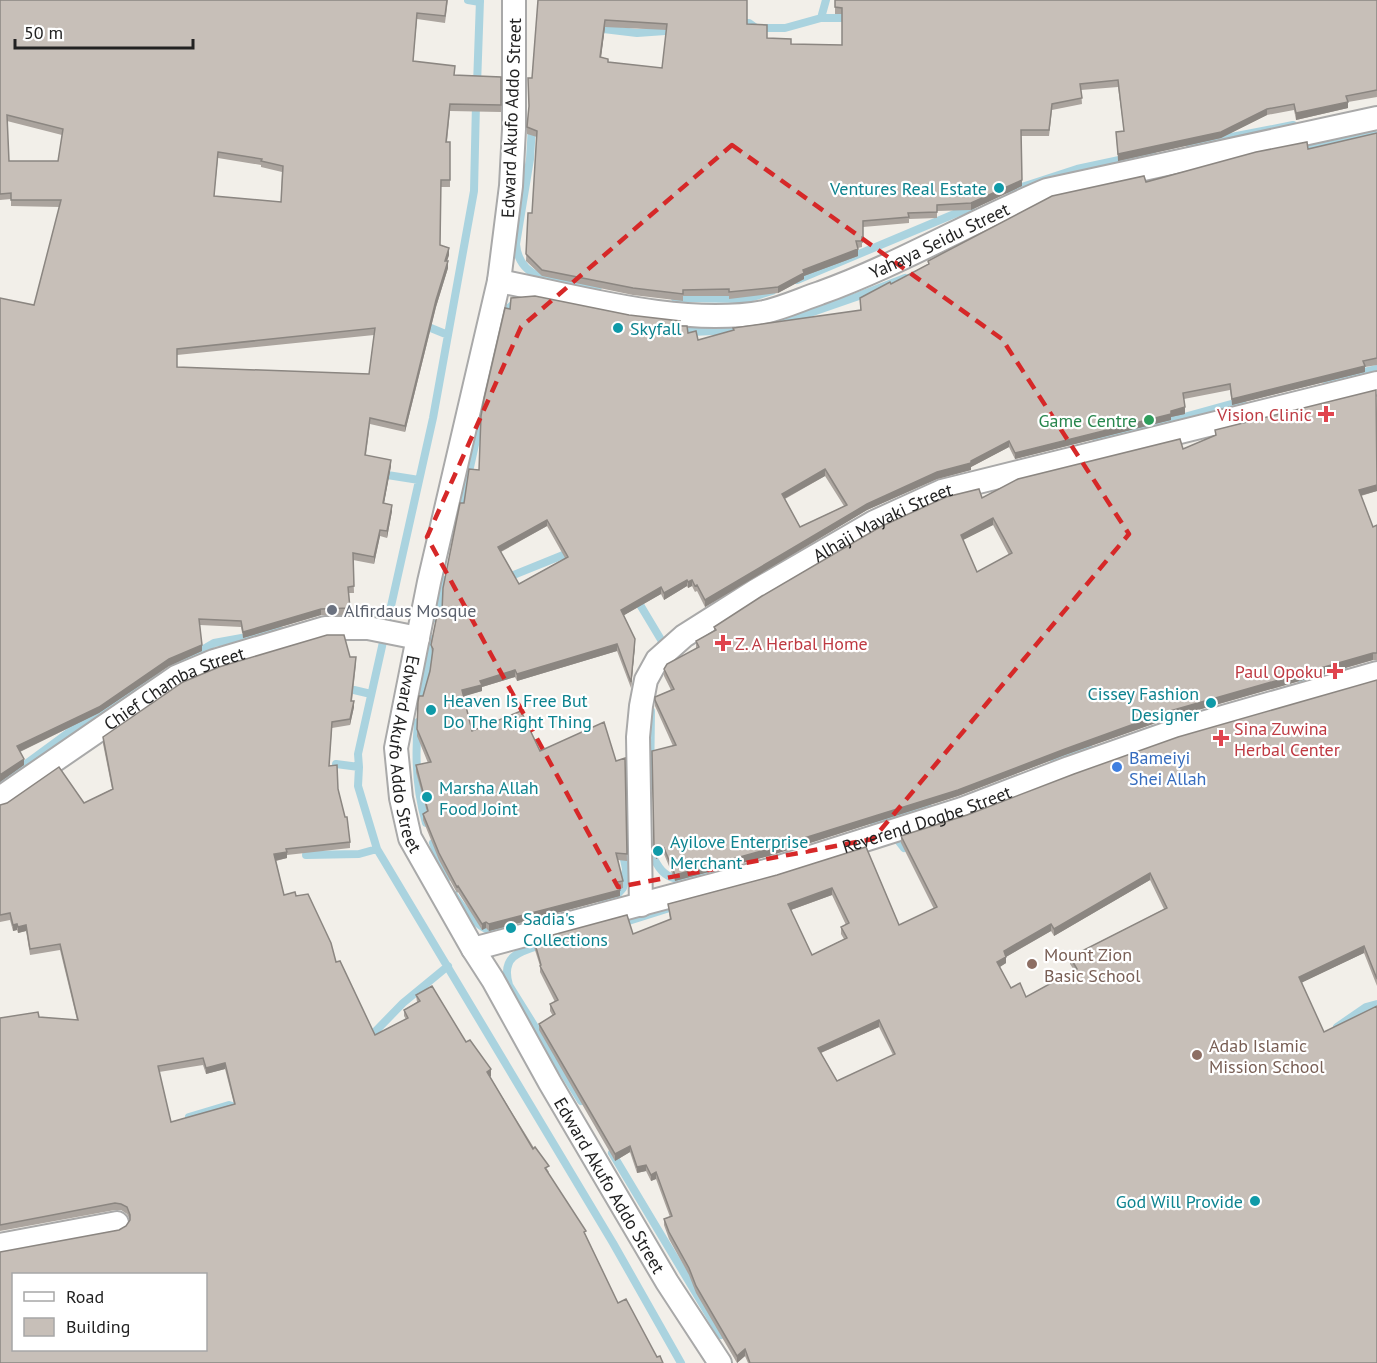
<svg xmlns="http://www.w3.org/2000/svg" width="1377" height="1363" viewBox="0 0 1377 1363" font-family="'PT Sans',sans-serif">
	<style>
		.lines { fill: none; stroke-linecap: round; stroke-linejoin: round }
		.stream { stroke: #aad3df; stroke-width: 8 }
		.street-casing { stroke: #a9a9a9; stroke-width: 26 }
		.street { stroke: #fff; stroke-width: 22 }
		.wall { fill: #aba49e; fill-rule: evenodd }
		.shaded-wall { fill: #8b8681 }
		.building { fill: #c7bfb8; stroke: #8b8681; stroke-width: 1.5; fill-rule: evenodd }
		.marked { fill: none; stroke: #d62828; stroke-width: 4.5; stroke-dasharray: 12 8; stroke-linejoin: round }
		.culture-dot { fill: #0f9aa8; stroke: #fff; stroke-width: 2 }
		.health-dot { fill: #e0444e; stroke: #fff; stroke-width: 2 }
		.leisure-dot { fill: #2e9e5b; stroke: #fff; stroke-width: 2 }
		.worship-dot { fill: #6b7280; stroke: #fff; stroke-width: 2 }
		.shop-dot { fill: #3f7fe0; stroke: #fff; stroke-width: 2 }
		.education-dot { fill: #8d6e63; stroke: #fff; stroke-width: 2 }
		.labels { text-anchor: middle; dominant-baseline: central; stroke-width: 4.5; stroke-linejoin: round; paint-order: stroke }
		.street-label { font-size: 18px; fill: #222; stroke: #fff }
		.culture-label { font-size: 18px; fill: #0d838f; stroke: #fff; text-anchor: start }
		.health-label { font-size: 18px; fill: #be3a42; stroke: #fff; text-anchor: end }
		.leisure-label { font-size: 18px; fill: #27864d; stroke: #fff; text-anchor: end }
		.worship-label { font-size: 18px; fill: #5b616d; stroke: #fff; text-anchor: start }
		.shop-label { font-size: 18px; fill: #366cbe; stroke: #fff; text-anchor: start }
		.education-label { font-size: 18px; fill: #785e54; stroke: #fff; text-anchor: start }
	</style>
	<rect width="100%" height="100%" fill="#f2efe9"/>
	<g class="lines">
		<path class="stream" d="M468,0L480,2
			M821,18L826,0
			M737,23H749L756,28H785L821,18H851
			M595,28L637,33L665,31
			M477,85L480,0
			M476,103L474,191L433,418L358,754L359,767L358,786L377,849L613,1243L681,1363
			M532,126L530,159L516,244C519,285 566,282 598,287
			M1190,145L1293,125
			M1299,146L1377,132
			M1010,191L1077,169L1152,153
			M797,280L971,207
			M675,298L746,299L772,291
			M781,323L856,297L905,278
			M421,324L448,335
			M680,330L691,332L737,330
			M494,355L503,312L518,301
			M1327,381L1377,369
			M1097,441L1242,401
			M381,474L419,480
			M460,513L492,367
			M506,578L573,551
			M636,598L663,643
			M329,618L356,613L390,610
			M437,619L445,580
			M173,667L214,643L280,631
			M1302,680L1343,668
			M354,690L371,694
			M420,704L433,639
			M418,722C415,755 416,790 426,823
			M1054,759L1088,747
			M336,764L359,767
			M0,783L83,722L158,676
			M650,786L651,711
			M874,826L927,805
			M897,839L904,848
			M433,843L446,879
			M650,846C650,853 653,858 657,864C672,891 704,876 728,870
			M306,855L359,854L377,849
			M454,895C462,907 478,930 493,931C497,932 503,930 508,929
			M600,906L614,898L623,888L626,869L623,855L631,832
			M619,924L676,906
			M544,944C521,951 500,955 509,985L581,1101
			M1337,1027L1366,1007L1377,1004
			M367,1040L403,1003L448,966
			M189,1117L229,1105L238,1108
			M612,1153L721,1335"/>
		<g class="street-casing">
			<g id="street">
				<path id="s1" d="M514,0V129L511,186L499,281L429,582L396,748L401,798L410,838L473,949L493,980L550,1083L667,1282L720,1363"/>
				<path id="s2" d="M499,281C580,297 682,327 764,312C783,308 802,299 820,293C898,265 970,222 1047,190L1377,118"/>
				<path id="s3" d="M0,798L176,677L214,661L325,628H368L418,638"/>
				<path id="s4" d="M641,905L638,737L641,706L646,680L657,660L684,636L755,591L874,522L942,491L1377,383"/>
				<path id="s5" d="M473,949L773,869L962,809L1069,768L1174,731L1377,673"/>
				<path d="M0,1245L117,1223"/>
			</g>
		</g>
		<use href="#street" class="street"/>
	</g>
	<path class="wall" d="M0,0H448L445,23L417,19L413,61L454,75L501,77V112L450,111L447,142H450V187H441L440,246L449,255L447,261L448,268L436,307L405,432L370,424L366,455L391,466L384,503L392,511L387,538L380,536L374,564L353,560L354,593H349L350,615H321L243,638L241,627L200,625L202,651L169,666L99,713L20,752L24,765L0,782L34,305L60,207L11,206V199L0,200ZM7,121L62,135L58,161H9ZM218,158L261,165V167L282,172L281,202L214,196ZM374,335L369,374L177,367V355Z
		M538,0L747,24L767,38L791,44L842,45V14H835V0H1377V97L1348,102V108L1296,120L1294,110L1267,115L1221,138L1118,161L1116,132L1124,131L1118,87L1081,90L1082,104L1052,110L1049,136H1021L1022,186L971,210L937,211V218L909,219V223L863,227V243H862V247L858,248V256L804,276V279L778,293L729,299V296H683V301L633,295L542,276L526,261L528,213H532L537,137L527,134V127L532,78ZM605,27L667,30L662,68L608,62L601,58Z
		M1377,133V365L1365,367V372L1232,405L1230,390L1184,399L1185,414L1171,417V420L1015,459L1009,447L971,467V470L937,479L867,510L705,607L697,591L695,592L692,586L688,588L687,586L664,600L661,594L624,615L635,645L631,688L617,651L517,681L515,677L482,687V691L463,696L472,731L540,751L616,761L625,758L627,861L618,860L623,881V888L619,889L620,896L489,931L486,928L482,930L458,892L457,893L439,860L423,820V814L427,812L416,772V765L428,763L417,736L418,702L423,696L430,671L432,654L431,645L442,611L464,503L479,470L680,326L698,340L860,310V298L891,284L928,264V261L1146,182L1308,149ZM825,476L844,506L800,527L785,499ZM547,526L565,558L519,584L501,552Z
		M1215,430L1377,491L1361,496L1373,527L1377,525V660H1373L1170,718L1065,755L958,796L769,856L675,881L664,854L656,859L654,854L652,751L673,746L655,706V697L671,690L664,676V669L696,649V641L714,631V627L982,498L1183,449L1215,435ZM993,525L1009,555L977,572L963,540Z
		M350,657L356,664L352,701L354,707L350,725L332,728L329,766L338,789L350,842V848L287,855V858L276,861L284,895L296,896L336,962L375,1035L406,1019L404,1016V1010L417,1002L416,995L466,1042L491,1076L490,1077L549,1172L548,1173L586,1236L618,1303L657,1357L2,1252L119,1230L126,1226L130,1220L127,1214L121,1210H115L0,1231V1018L39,1017L77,1020L60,950L30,955L26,931L18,933L17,930L13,931L10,920L0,922V805L84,803L112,789L103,744V737ZM203,1065L206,1074L225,1069L234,1104L171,1122L159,1072Z
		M1377,680V986L1364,953L1302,982L1377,1363H748L745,1356L737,1363L696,1293L689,1275L669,1239L664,1225V1219L670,1217L656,1179L651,1181L646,1171L637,1173L630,1152L615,1161L539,1030V1024L553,1016L550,1011V1004L555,1002L540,972V966L534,947V940L633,934L670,920L668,904L777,875L866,847L899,925L934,909L901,843V836ZM1150,880L1164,909L1070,957V964L1074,970L1026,997L1011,988L999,967L1006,963V957L1051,931L1054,936ZM832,895L846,925L841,927V934L844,939L812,955L791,910ZM879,1027L893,1055L837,1081L821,1053Z"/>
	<path class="shaded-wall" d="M605,20V27L600,64V57Z
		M1348,102V108L1296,120V113Z
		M1267,109V115L1221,138L1118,161V154Z
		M1022,180V186L971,210V203Z
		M449,248V255L445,267V261Z
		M858,249V256L804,276V279L778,293V287L803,270Z
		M448,261V268L436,307L405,432V426L436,300Z
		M1365,366V372L1232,405V399Z
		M1185,407V414L1171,417V420L1015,459V453Z
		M1009,441V447L971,467V470L937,479L867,510L705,607V600L867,504L937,472L971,461Z
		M391,460V466L383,509V503Z
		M825,469V476L782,500V494Z
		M1377,485V491L1359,496V490Z
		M392,505V511L387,538V531Z
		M993,518V525L961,541V535Z
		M547,520V526L498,553V547Z
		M380,530V536L374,564V557Z
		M687,580V586L664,600V593Z
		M692,580V586L688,588V582Z
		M661,587V594L621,617V610Z
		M321,609V615L243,638V632Z
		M635,639V645L631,688V682Z
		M617,644V651L517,681V674Z
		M202,645V651L169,666L99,713L17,753V746L169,659Z
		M1373,653V660L1170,718L1065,755L958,796L769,856L675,881V875L1065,749L1170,711Z
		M515,670V677L482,687V691L462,697V690L480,681Z
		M354,701V707L350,725V719Z
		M24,759V765L0,782V775Z
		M664,848V854L656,859V852Z
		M287,852V858L274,861V854Z
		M1150,873V880L1054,936V929Z
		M832,888V895L788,911V904Z
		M620,890V896L489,931V924Z
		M486,922V928L482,930V924Z
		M17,924V930L13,931V925Z
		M1051,924V931L1004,958V951Z
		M26,925V931L18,933V927Z
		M1364,946V953L1299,984V977Z
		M1006,957V963L997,969V962Z
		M879,1020V1027L818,1054V1048Z
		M225,1063V1069L206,1074V1068Z
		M491,1069V1076L487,1079V1072Z
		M630,1146V1152L615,1161V1154Z
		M646,1165V1171L637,1173V1167Z
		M656,1172V1179L651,1181V1175Z
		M745,1349V1356L737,1363V1356Z"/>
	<path class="building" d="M0,0H447L445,16L417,13L413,61L455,66L454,75L501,77V105L450,104L446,142H450V180H441L440,245L449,248L445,261H448L436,300L405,426L370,418L365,455L391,460L383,503L392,505L387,531L380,530L374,557L353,553L354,586L348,587L350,608L321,609L243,632L241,621L199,619L202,645L169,659L99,707L17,746L24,759L0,775V298L34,305L61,200H11V193L0,194ZM7,115L63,129L58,161H9ZM218,152L262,159L261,161L283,166L281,202L214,196ZM375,328L369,374L177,367V349Z
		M538,0H747V24L767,25V38L791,39V44L842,45V8L835,7V0H1377V90L1346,96L1348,102L1296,113L1294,104L1267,109L1221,132L1118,154L1116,132L1124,131L1118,80L1080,84L1082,98L1052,104L1049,130H1021L1022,180L971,203L937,205V212L908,213L909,217L863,221V237H862V241H856L858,249L803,270L804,273L778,287L729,292V289L683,290V294L633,288L542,270L526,254L528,213H532L537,131L527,127L529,106L528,78H532ZM605,20L667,24L662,68L608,62V59L600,57Z
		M1377,133V358L1363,361L1365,366L1232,399L1230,384L1183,393L1185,407L1171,411V414L1015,453L1009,441L971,461V463L937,472L867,504L705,600L697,585L695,586L692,580L688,582L687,580L664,593L661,587L621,610L635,639L631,682L617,644L517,674L515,670L480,681L482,685L462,690L472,731L521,711L540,751L604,722L616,761L625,758L627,854L616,853L623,881L617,882L620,890L489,924L486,922L482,924L458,886L457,887L439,853L423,814L428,811L416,765L431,762L417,729L418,702L419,696H423L430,671L433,649L431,645L438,610L442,611L443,588L460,503H464L469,469L479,470L481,416L484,399L505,308L510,309L511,298L535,296L629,315L680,321L679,326H687L688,333L696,331L698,340L734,330L733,328L861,310L860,298L890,282L891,284L929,264L928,261L1052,196L1144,176L1146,182L1256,152L1307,142L1308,149ZM825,469L847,505L800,527L782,494ZM547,520L568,557L519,584L498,547Z
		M1376,390L1377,485L1359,490L1373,527L1377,525V653H1373L1170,711L1065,749L958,790L769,849L675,875L664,848L656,852L654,847L652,751L676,745L655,700V697L674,689L664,669L667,664L699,647L696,641L716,630L714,627L762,596L880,527L946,497L979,489L982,498L1018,479L1180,439L1183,449L1216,435L1215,430ZM993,518L1012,553L977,572L961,535Z
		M327,635H344L350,657H356L351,701H354L350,719L332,722L329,766L337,765L338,789L345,817H347L350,842L286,849L287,852L274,854L284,895L295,892L296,896L308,894L331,943L336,962L340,961L375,1035L408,1018L404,1010L420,1001L416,995L432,986L466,1042L470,1040L491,1069L487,1072L533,1149L535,1147L549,1166L545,1168L586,1231L584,1232L618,1303L626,1299L657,1357L660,1356L663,1363H0V1252L119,1230L126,1226L130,1220V1215L127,1207L121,1204L115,1203L0,1225V1018L38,1012L39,1017L78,1020L60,944L30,949L26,925L18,927L17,924L13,925L10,913L0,915V805L7,803L59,767L84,803L113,789L103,737L183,682L219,667ZM203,1058L206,1068L225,1063L235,1104L171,1122L158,1066ZM14,1275H206V1350H14Z
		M1377,680V979L1364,946L1299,977L1324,1032L1377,1006V1363H750L745,1349L737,1356L696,1286L689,1268L669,1232L664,1219L672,1216L656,1172L651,1175L646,1165L637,1167L630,1146L615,1154L539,1024L555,1014L550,1004L558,1000L540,966L541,965L534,940L627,915L633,934L671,919L668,904L777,875L866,847L899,925L937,907L901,836L967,815L1074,774L1178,737ZM1150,873L1167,908L1070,957L1077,969L1026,997L1020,983L1011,988L997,962L1006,957L1004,951L1051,924L1054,929ZM832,888L849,923L841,927L847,938L812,955L788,904ZM879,1020L895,1054L837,1081L818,1048Z"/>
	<path class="marked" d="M732,145L1002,339L1129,534L873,839L618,887L427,537L521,327Z"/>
	<g class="culture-dot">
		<circle cx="999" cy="188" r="6"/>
		<circle cx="618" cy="328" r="6"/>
		<circle cx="1211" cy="703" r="6"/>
		<circle cx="431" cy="710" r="6"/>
		<circle cx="427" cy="797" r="6"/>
		<circle cx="658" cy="851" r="6"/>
		<circle cx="511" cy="928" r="6"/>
		<circle cx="1255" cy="1201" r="6"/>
	</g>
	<g class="health-dot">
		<path d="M1323 405h6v6h6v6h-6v6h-6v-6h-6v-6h6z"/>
		<path d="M720 634h6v6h6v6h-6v6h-6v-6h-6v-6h6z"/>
		<path d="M1332 662h6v6h6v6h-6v6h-6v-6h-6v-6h6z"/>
		<path d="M1218 729h6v6h6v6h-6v6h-6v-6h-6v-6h6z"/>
	</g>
	<circle class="leisure-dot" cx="1149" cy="420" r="6"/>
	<circle class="worship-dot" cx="332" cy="610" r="6"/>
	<circle class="shop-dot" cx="1117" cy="767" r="6"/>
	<g class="education-dot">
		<circle cx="1032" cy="964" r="6"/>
		<circle cx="1197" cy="1055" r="6"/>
	</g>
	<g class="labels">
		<g class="street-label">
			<text transform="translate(511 118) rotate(-88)">Edward Akufo Addo Street</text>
			<text stroke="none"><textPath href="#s2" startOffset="458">Yahaya Seidu Street</textPath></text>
			<text stroke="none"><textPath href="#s4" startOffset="514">Alhaji Mayaki Street</textPath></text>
			<text stroke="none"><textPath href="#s3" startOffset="207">Chief Chamba Street</textPath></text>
			<text stroke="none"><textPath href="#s1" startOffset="766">Edward Akufo Addo Street</textPath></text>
			<text stroke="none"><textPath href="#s5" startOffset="472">Reverend Dogbe Street</textPath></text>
			<text stroke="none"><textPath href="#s1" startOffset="1252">Edward Akufo Addo Street</textPath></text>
		</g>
		<g class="culture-label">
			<text x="987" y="188" text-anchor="end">Ventures Real Estate</text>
			<text x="630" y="328">Skyfall</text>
			<text x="1199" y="693" text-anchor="end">Cissey Fashion<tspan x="1199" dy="21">Designer</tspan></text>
			<text x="443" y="700">Heaven Is Free But<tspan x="443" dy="21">Do The Right Thing</tspan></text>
			<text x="439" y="787">Marsha Allah<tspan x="439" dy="21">Food Joint</tspan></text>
			<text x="670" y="841">Ayilove Enterprise<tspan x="670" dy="21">Merchant</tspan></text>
			<text x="523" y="918">Sadia's<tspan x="523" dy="21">Collections</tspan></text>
			<text x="1243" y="1201" text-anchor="end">God Will Provide</text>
		</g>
		<g class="health-label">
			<text x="1312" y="414">Vision Clinic</text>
			<text x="735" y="643" text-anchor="start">Z. A Herbal Home</text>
			<text x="1323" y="671">Paul Opoku</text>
			<text x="1234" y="728" text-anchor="start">Sina Zuwina<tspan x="1234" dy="21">Herbal Center</tspan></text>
		</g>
		<g class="leisure-label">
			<text x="1137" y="420">Game Centre</text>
		</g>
		<g class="worship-label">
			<text x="344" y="610">Alfirdaus Mosque</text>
		</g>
		<g class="shop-label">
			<text x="1129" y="757">Bameiyi<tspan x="1129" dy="21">Shei Allah</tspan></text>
		</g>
		<g class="education-label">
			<text x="1044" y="954">Mount Zion<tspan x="1044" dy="21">Basic School</tspan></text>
			<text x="1209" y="1045">Adab Islamic<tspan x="1209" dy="21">Mission School</tspan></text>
		</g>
	</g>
	<rect x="12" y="1273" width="195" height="78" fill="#ffffff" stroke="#a7a7a7" stroke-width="1.5"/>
	<rect x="24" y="1292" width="30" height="9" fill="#ffffff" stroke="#a7a7a7" stroke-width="1.5"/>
	<text x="66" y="1303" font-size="18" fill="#222222">Road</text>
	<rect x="24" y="1318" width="30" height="18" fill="#c7bfb8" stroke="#a7a7a7" stroke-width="1.5"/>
	<text x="66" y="1333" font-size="18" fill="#222222">Building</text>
	<path d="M15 39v9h178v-9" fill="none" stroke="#222222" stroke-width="3"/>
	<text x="24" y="39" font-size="18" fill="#222222" stroke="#ffffff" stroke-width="4.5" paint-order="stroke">50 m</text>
</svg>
